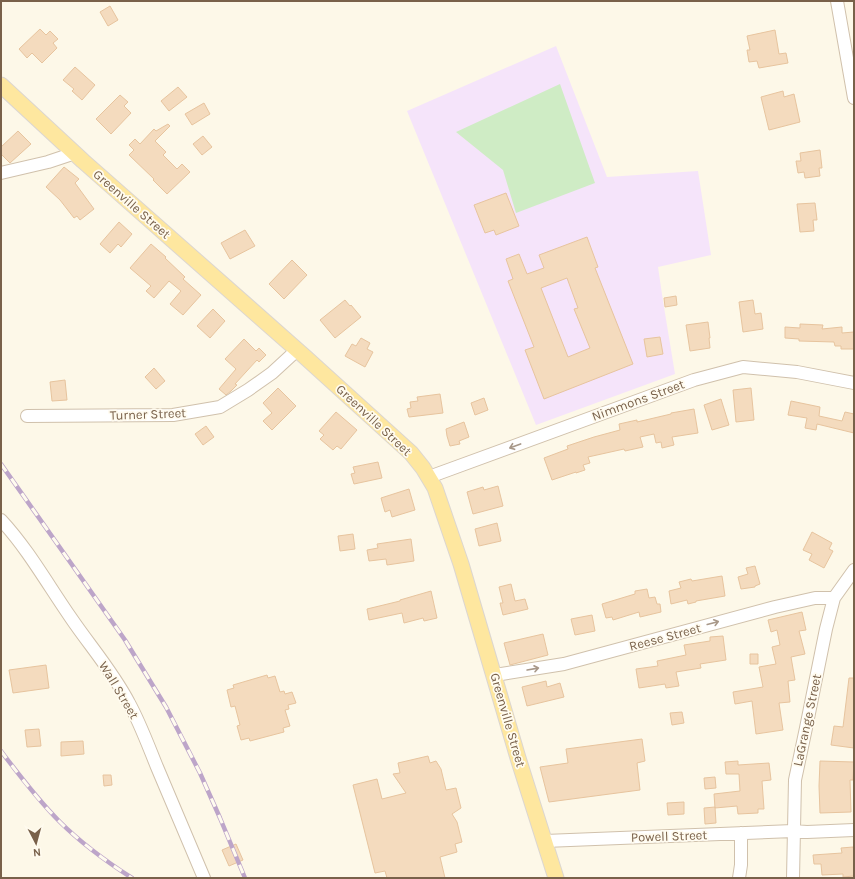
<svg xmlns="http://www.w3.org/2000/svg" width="855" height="879" viewBox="0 0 855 879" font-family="Karla,sans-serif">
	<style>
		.education { fill: #f5e4fa }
		.green { fill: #cfecc5 }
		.building { fill: #f4dbbe; stroke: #e7c49e; fill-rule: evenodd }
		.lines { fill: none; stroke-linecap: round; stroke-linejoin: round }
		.minor-casing { stroke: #d0c1ac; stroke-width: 14 }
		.major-casing { stroke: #dcd6d0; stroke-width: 17 }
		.minor { stroke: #fff; stroke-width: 12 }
		.major { stroke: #fee79f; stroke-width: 15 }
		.rail-casing { stroke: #bda5c9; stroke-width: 4.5 }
		.rail { stroke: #fffbef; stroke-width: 3; stroke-dasharray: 9; stroke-linecap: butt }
		.oneway { stroke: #a89889 }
		.labels { text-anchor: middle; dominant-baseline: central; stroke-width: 3.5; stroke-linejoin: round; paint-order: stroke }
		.street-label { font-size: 13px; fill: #79614a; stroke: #fffbef }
	</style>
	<rect width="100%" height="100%" fill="#fdf8e8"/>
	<path class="education" d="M556,46L607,177L698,171L711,255L658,267L663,301L675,374L536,425L407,111Z"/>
	<path class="green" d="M560,84L595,183L516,213L503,170L456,132Z"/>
	<path class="building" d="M110,6L118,20L108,26L100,12Z
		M40,29L46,35L50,31L58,39L53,43L57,48L42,63L32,53L27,58L19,49Z
		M775,30L779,54L786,53L788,63L759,68L757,61L749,62L747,50H750L747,36Z
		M75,67L95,85L82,100L72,91L74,89L63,80Z
		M178,87L187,97L169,111L161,101Z
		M783,91L784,97L794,94L800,122L769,130L761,97Z
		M120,95L128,102L124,106L131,113L111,134L96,119Z
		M204,103L210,114L192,125L185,114Z
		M168,124L170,126L155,141L166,152L163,155L177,169L182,164L190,172L167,194L153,180L154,179L129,155L134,150L129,145L135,139L140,144L154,129L156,131Z
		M18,131L31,144L10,163L1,154V147Z
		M203,136L212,147L202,155L193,144Z
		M820,150L822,168H819L820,176L805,178L804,172L798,173L796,161H801L800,153Z
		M64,167L79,179L75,183L94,209L80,220L77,216L74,218L60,200L46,187Z
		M506,193L519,226L496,235L494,230L485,233L474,205Z
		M815,203L817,220H813L814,231L800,232L797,204Z
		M119,222L132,234L121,247L118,244L110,253L100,244Z
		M245,230L255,246L230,259L221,243Z
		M587,237L598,267L595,268L633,364L544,399L525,350L534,347L508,281L513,279L506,259L519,254L527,274L544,268L539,255ZM567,278L578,308L574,309L590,348L568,357L541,288Z
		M151,244L166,257L165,258L185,277L183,279L201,295L183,315L170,304L181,291L169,281L154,298L146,291L151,286L130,268Z
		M292,260L307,275L284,299L269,284Z
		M676,296L677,305L665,307L664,298Z
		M345,300L350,306L351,305L361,317L335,338L320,320Z
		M753,300L755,314L761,313L763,329L743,332L739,302Z
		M213,309L225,321L210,338L197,326Z
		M708,322L710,338H709L710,348L690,351L686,325Z
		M800,324L823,325L822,329L842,327V333L854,332V349H841V346H835L834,342L799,341V339L785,338V327L800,328Z
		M660,337L663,354L647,357L644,339Z
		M361,338L370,343L367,349L373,352L365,367L345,356L352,344L356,346Z
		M244,339L256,351L259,348L266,355L259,362L257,360L235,384L237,385L231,391L226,395L219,389L236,369L225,359Z
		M154,368L165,381L156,389L145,377Z
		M65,380L67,400L52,401L50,382Z
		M278,388L296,406L272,430L263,421L272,413L263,403Z
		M751,388L754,420L736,422L733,390Z
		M440,394L443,413L409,417L407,409L411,408L410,402L418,401L417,397Z
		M484,398L488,410L475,415L471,403Z
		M721,399L729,425L712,430L704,405Z
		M791,401L820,407L819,416L842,421L845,412L854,414V433L817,424L816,430L805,428L807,418L788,415Z
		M694,409L698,433L672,437L674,445L662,448L661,442L656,443L654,434L640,437L643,447L625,451L624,449L588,457L590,463L583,465L585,470L576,473V472L552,480L544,458L568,449L567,446L594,437L620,430L619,424L637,420V422L671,414V413Z
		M336,412L357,430L341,449L337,446L333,450L320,439L324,435L319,431Z
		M464,422L469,437L459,441L460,444L450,446L447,436L446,429Z
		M206,426L214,437L203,445L195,434Z
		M378,462L382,478L354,484L351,474L355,473L353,467Z
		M498,486L503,506L473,514L467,492L483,487L484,490Z
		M409,489L415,510L392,517L390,510L385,512L381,498Z
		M497,523L501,541L479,546L475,529Z
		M812,532L832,543L829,549L833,551L824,568L809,560L812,554L803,550Z
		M353,534L355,549L340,551L338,536Z
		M411,539L414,561L387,565L386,559L369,561L367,550L378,548L377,544Z
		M755,566L760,584L755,586V587L741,589L738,577L748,574L746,568Z
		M722,576L725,596L696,601V602L688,604L687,600L671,604L669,591L681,588L679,582L691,579L692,581Z
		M511,584L515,601L525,599L528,609L503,615L500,603H503L499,587Z
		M647,589L649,598L655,597L657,604H660L661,612L640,617L639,612L613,620L612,617L606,618L602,604L635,594V591Z
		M431,591L437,618L424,621L423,618L404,623L402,613L369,620L367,609L400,601V600Z
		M802,612L806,630L799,631L805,654L791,657L795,680L788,681L790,702L779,703L783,730L756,734L752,701L735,704L733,692L763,687L759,667L776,664L772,647L780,645L777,630L771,632L768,620Z
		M592,615L595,631L575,635L571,619Z
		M543,634L548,655L510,665L504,643Z
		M723,636L726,660L700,664L701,668L676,672L679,686L666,688L665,684L639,688L636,669L658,666L657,661L686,655L684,645L710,641V637Z
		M750,654H758V664H750Z
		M46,665L49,688L13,693L9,670Z
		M267,675L268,678L275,676L280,692L284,691L285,694L292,692L296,703L288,705L289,709L285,710L290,726L283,728L284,732L250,741L249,738L241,740L237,726L240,725L235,706L231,707L227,690L234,688L233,685Z
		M849,678H854V748L831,745L834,726L843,727Z
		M546,681L547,687L560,683L564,697L527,706L522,687Z
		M682,712L684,723L672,725L670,713Z
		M39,729L41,746L27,747L25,730Z
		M642,739L645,761L637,763L640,790L549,802L540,767L568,763L566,749Z
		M83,741L84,754L61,756V742Z
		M428,756L430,763L436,761L441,769L446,790L456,788L461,808L452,814L457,822L462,842L455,844L457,852L440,857L445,878H387L385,871L375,873L353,785L377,779L382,799L406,793L393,774L400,773L398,763Z
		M738,761V765L769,763L771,780L762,781L764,809H758V813L738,814L737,806L715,808L714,794L740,791L739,774H726L725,762Z
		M820,761L854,762L853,780H850L851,812L820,813L819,786Z
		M103,775H111L112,785L104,786Z
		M715,777L716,788L705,789L704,778Z
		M684,802V814L668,815L667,803Z
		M715,807L716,823L705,824L704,808Z
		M236,844L243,860L229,866L222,850Z
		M853,847L854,851V876L843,877V874L822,875L821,864H814L813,855L842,853L841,848Z"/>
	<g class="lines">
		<g class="minor-casing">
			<path id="minor" d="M837,1L854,98
				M1,173L48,162L75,153
				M27,416L173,415L220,407L248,390L272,373L297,350
				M429,477L694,380L743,367L797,372L854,383
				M1,520C28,549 48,585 71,618C90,646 113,672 129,703C140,723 148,745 157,767C173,804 188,841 204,878
				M495,675L564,664L775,607L815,598H834
				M545,841L793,831L807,832L854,830
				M739,878L741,865V833
				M793,878L795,780L806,728L826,629L834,598L854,570"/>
		</g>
		<g class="major-casing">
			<path id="major" d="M1,85L83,161L304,356L411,453L423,468L435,488L461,564L518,758L556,878"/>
		</g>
		<use href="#minor" class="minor"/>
		<use href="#major" class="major"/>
		<g class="rail-casing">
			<path id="rail" d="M1,464L125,640L166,707L200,773L220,818L245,878
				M1,751C19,775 38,800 60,822C81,843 107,862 132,878"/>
		</g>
		<use href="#rail" class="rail"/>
	</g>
	<defs><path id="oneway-shaft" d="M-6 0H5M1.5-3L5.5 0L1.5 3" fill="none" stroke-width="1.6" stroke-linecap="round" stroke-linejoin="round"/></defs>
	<g class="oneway">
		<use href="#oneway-shaft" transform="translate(515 446) rotate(160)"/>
		<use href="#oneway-shaft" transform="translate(713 623) rotate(-15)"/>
		<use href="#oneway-shaft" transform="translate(533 669) rotate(-10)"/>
	</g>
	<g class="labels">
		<g class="street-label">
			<text transform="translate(132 204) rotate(41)">Greenville Street</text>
			<text transform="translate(638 400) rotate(-20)">Nimmons Street</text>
			<text transform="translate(148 414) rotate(-2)">Turner Street</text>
			<text transform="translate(374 420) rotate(43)">Greenville Street</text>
			<text transform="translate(665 637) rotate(-15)">Reese Street</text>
			<text transform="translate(119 690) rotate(59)">Wall Street</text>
			<text transform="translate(508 720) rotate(74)">Greenville Street</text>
			<text transform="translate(807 720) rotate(-78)">LaGrange Street</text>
			<text transform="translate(669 836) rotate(-2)">Powell Street</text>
		</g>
	</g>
	<rect width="855" height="879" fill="none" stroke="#79614a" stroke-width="4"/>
	<g transform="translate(36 843) rotate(174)" stroke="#fffbef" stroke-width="3" paint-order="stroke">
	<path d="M0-3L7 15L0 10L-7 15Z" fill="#79614a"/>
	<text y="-6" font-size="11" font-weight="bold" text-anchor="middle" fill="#79614a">N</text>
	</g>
</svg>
